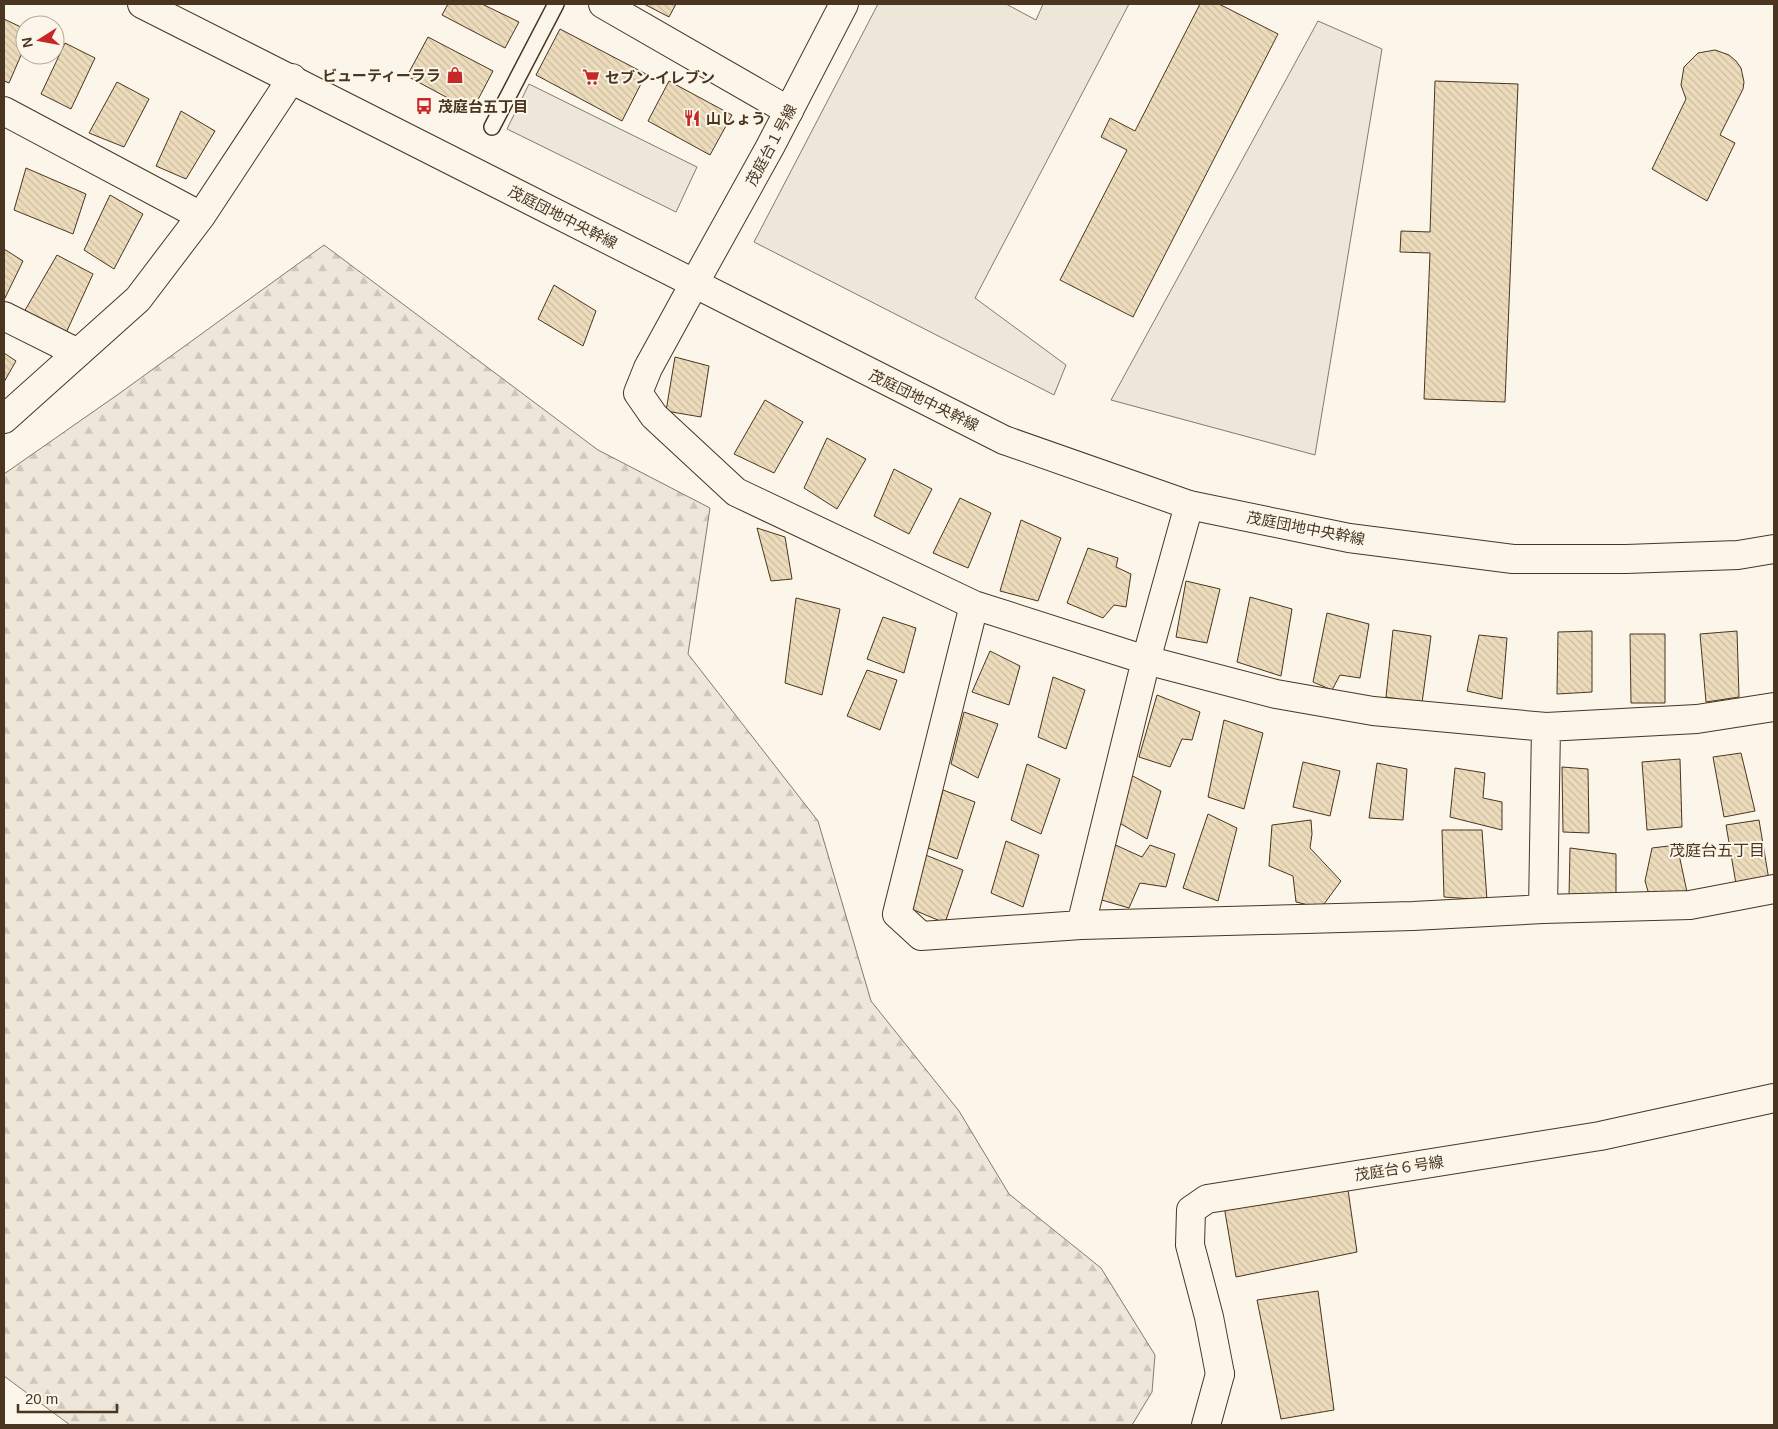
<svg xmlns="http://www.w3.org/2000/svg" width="1778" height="1429" viewBox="0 0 1778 1429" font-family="Arial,'Noto Sans JP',sans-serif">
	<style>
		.forest { fill: url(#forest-firs); stroke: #887966 }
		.parking { fill: #ede7d9; stroke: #887966 }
		.building { fill: url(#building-back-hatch); stroke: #4a3520 }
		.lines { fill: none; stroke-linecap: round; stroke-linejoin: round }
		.lane-casing { stroke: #4a3520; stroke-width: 18 }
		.street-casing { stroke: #4a3520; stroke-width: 30 }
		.secondary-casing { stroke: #4a3520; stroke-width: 30 }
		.lane { stroke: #fbf6e9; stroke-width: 15 }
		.street { stroke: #fbf6e9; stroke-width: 28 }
		.secondary { stroke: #fbf6e9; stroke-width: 28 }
		.labels { text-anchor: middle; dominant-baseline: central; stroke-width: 4; stroke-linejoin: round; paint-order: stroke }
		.poi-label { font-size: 15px; font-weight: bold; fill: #4a3520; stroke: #fbf6e9; text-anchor: start }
		.street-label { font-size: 15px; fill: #4a3520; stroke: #fbf6e9 }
		.neighbourhood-label { font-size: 16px; fill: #4a3520; stroke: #fbf6e9 }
	</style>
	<defs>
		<pattern id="forest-firs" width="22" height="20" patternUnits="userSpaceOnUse" patternTransform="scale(1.25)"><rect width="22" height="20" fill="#ede6d9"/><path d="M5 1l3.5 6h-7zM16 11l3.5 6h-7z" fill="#cdc6ba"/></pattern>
		<pattern id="building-back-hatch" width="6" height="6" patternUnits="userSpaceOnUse" patternTransform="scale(1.25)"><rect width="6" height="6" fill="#ecdcbc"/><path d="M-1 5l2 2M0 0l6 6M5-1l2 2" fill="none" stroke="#ccbda1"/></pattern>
	</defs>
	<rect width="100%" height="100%" fill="#fbf6e9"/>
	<path class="forest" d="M324,245L598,450L710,508L688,654L818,821L871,1001L959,1111L1009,1194L1101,1268L1155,1355L1152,1392L1132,1425H70L4,1376V474L120,393Z"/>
	<path class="parking" d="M878,4H1006L1036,20L1043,4H1129L975,298L1066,365L1054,395L754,242Z
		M1318,21L1382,49L1315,455L1111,400Z
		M529,84L697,167L676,212L507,129Z"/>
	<path class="building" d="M448,4H482L519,22L505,48L442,15Z
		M644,4H676L669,17Z
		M1200,4H1219L1278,34L1133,317L1060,280L1127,150L1101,137L1110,118L1135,131Z
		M4,19L25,29V46L9,83L4,81Z
		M560,29L646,74L622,121L536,75Z
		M428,37L493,71L472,111L407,76Z
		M65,43L95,58L71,109L41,94Z
		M1715,50L1729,55L1736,61L1741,68L1744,82L1743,89L1720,135L1735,143L1707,201L1652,169L1686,99L1681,85L1684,67L1698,53Z
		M669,81L732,115L710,155L648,121Z
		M1435,81L1518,84L1505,402L1424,399L1430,253L1400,252L1401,231L1430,232Z
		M117,82L149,99L124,147L89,133Z
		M181,111L215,131L186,179L156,166Z
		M26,168L86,194L73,234L14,210Z
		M110,195L143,214L114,269L84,250Z
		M4,249L23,261L4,300Z
		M57,255L93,274L66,333L24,312Z
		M554,285L596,311L583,346L538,319Z
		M4,353L16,361L4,382Z
		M675,357L709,366L701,417L666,411Z
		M765,400L803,422L774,473L734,454Z
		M827,438L866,459L837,509L804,488Z
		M894,469L932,489L909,534L874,516Z
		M960,498L991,513L968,568L933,553Z
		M1021,520L1061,538L1038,601L1000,591Z
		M757,528L785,537L792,579L771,581Z
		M1088,548L1118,558L1116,567L1131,574L1126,607L1114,605L1103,618L1067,603Z
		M1186,581L1220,589L1207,643L1176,637Z
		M1250,597L1292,609L1281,676L1237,662Z
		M796,598L840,609L822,695L785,683Z
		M1327,613L1369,624L1360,678L1340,675L1332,690L1313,682Z
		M883,617L916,628L904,673L867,659Z
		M1393,630L1431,636L1422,703L1386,697Z
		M1592,631V692L1557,694L1558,632Z
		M1737,631L1739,697L1706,702L1700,634Z
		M1630,634H1665V703H1631Z
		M1479,635L1507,638L1502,699L1467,691Z
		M990,651L1020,666L1009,705L972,692Z
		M867,670L897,680L880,730L847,716Z
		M1053,677L1085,690L1066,749L1038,737Z
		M1157,695L1200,712L1192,740L1182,739L1170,767L1139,757Z
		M964,712L998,724L978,778L951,764Z
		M1224,720L1263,733L1244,809L1208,797Z
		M1741,753L1755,811L1724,817L1713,757Z
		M1680,759L1682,827L1647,830L1642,762Z
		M1303,762L1340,771L1330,816L1293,807Z
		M1377,763L1407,769L1403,820L1369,818Z
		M1027,764L1060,779L1041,834L1011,820Z
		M1562,767L1588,769L1589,833L1563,832Z
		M1455,768L1485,773L1483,798L1502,802V830L1450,817Z
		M1129,774L1161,791L1147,839L1116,821Z
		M943,790L975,802L957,859L928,848Z
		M1208,814L1237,828L1218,901L1183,888Z
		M1311,820L1312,834L1310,848L1341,881L1321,908L1296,902L1293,876L1269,866L1272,825Z
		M1759,820L1769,880L1736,884L1726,825Z
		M1442,830H1482L1487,900L1444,897Z
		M1006,841L1039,855L1023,907L991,893Z
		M1111,843L1142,857L1150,845L1175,854L1166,887L1140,883L1129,908L1095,898Z
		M1677,845L1687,892L1650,898L1645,881L1652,848Z
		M1570,848L1616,854V901L1569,897Z
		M923,854L963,870L945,923L909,908Z
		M1347,1183L1357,1252L1236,1277L1224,1206Z
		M1318,1291L1334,1410L1281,1419L1257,1300Z"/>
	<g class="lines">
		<g class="lane-casing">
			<path id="lane" d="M492,127L556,4"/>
		</g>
		<g class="street-casing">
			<path id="street" d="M603,4L789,111
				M4,111L201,216
				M694,284L648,368L638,393L654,416L736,492L974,605L1146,660L1276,694L1373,711L1546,727L1697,719L1774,707
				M4,316L78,353
				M4,419L138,299L201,216L292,78
				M974,605L897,914L921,936L1081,925L1413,916L1543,909L1690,905L1774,889
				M1543,909L1546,727
				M1081,925L1146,660L1189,505
				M1206,1425L1220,1374"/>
		</g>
		<g class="secondary-casing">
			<path id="secondary" d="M142,4L1004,440L1189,505L1349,538L1513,559H1626L1738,555L1774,549
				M694,284L770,147L844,4
				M1220,1374L1209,1317L1190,1245L1191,1210L1207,1199L1600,1136L1774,1098"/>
		</g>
		<use href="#lane" class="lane"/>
		<use href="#street" class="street"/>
		<use href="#secondary" class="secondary"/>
	</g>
	<defs>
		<g id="shop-bare" transform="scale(1.35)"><path d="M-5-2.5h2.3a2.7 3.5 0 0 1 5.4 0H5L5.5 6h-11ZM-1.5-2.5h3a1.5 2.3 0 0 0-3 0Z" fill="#c62828" stroke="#fbf6e9" stroke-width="2.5" paint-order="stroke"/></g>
		<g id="supermarket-bare" transform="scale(1.35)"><path d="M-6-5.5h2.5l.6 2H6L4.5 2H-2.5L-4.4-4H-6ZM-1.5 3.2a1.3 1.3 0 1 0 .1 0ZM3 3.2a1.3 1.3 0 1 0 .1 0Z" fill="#c62828" stroke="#fbf6e9" stroke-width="2.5" paint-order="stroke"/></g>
		<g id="bus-bare" transform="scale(1.35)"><path d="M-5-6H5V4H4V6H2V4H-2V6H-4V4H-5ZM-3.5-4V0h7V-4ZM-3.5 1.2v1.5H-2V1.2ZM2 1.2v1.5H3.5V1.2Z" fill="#c62828" stroke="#fbf6e9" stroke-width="2.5" paint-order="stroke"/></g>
		<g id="restaurant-bare" transform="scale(1.35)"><path d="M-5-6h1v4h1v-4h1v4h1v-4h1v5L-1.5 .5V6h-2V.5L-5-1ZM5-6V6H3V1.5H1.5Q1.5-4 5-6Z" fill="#c62828" stroke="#fbf6e9" stroke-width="2.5" paint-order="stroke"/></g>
	</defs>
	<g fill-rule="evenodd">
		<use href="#shop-bare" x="455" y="75"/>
		<use href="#supermarket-bare" x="591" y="77"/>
		<use href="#bus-bare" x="424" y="106"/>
		<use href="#restaurant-bare" x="692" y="118"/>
	</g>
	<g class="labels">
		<g class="poi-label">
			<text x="441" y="75" text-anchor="end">ビューティーララ</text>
			<text x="605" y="77">セブン-イレブン</text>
			<text x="438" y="106">茂庭台五丁目</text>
			<text x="706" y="118">山しょう</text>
		</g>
		<g class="street-label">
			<text transform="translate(771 145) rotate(-62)">茂庭台１号線</text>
			<text transform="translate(563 217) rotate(27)">茂庭団地中央幹線</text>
			<text transform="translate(924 400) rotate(26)">茂庭団地中央幹線</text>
			<text transform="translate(1306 528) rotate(11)">茂庭団地中央幹線</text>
			<text transform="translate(1399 1168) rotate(-9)">茂庭台６号線</text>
		</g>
		<g class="neighbourhood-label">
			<text x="1717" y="850">茂庭台五丁目</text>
		</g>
	</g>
	<rect width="1778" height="1429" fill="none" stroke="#4a3520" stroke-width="10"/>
	<g transform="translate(40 40) rotate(259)"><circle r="24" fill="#fbf6e9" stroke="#b4a999"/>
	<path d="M0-4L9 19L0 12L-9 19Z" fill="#c62828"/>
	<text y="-8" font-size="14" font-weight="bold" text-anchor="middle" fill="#4a3520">N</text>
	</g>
	<path d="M18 1404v8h99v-8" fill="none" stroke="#4a3520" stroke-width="2.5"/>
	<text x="25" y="1404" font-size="15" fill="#4a3520" stroke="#fbf6e9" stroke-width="4" paint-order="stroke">20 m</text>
</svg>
